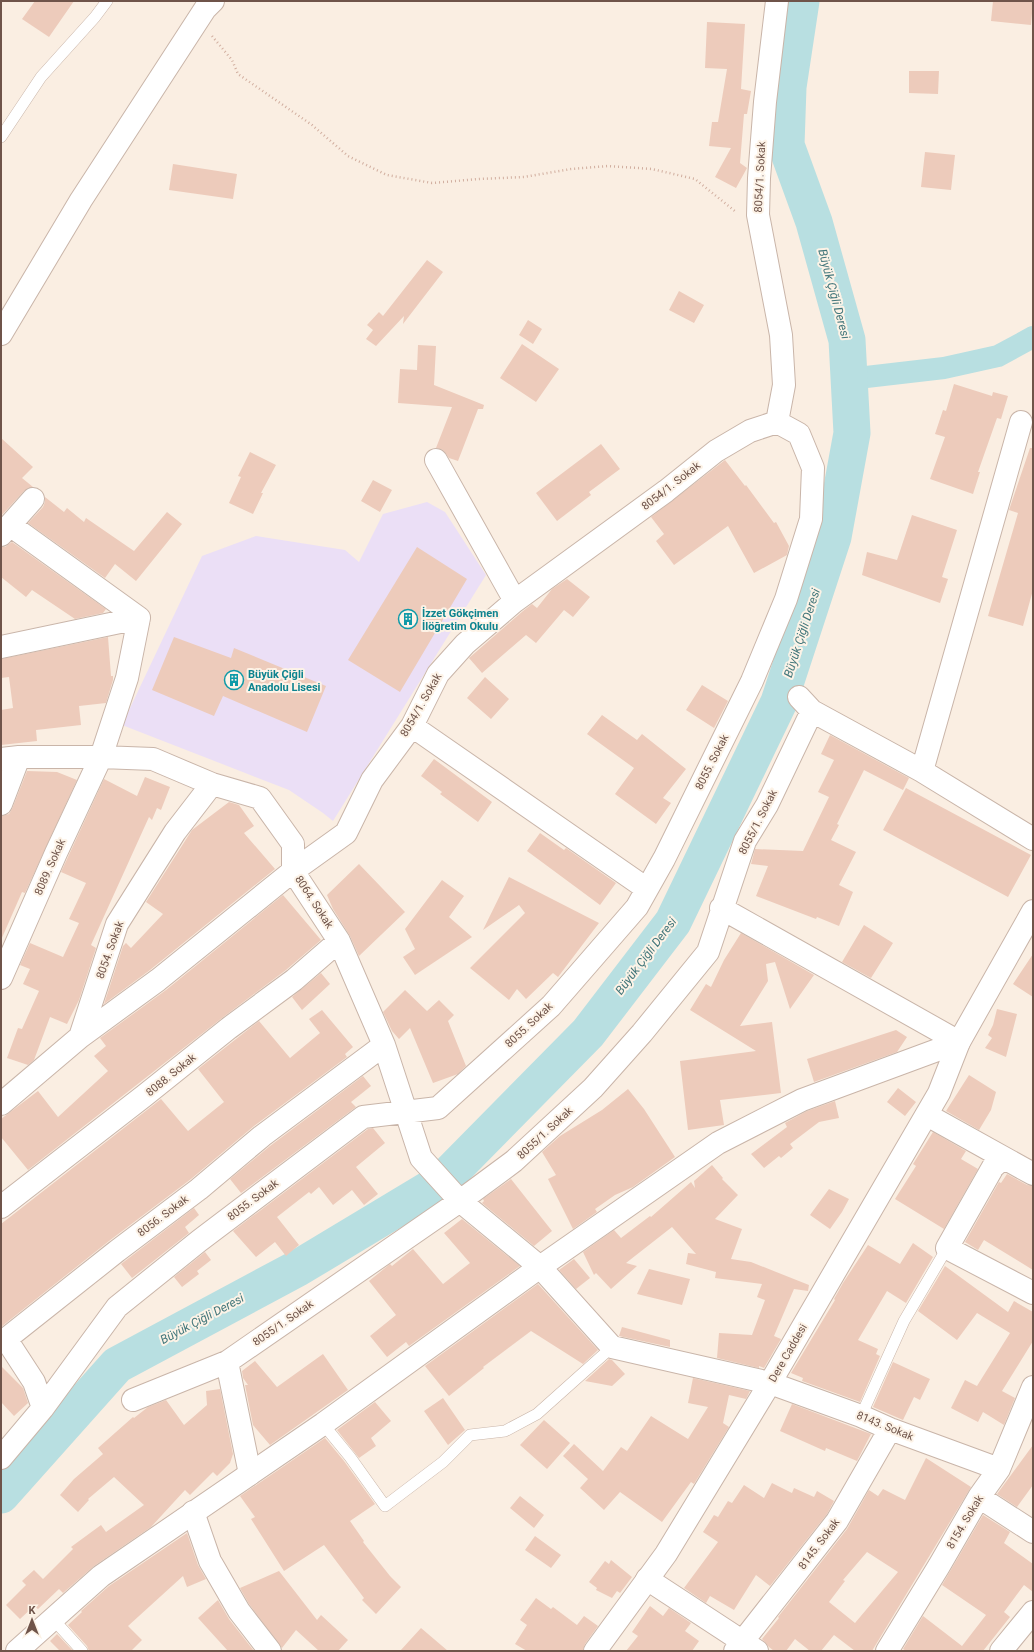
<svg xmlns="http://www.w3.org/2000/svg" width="1034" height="1652" viewBox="0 0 1034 1652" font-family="Roboto,sans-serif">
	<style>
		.education { fill: #ebdff6 }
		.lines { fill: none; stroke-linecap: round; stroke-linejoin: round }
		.canal { stroke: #b8dfe1; stroke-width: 22 }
		.river { stroke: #b8dfe1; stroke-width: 37 }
		.building { fill: #edcbbb; fill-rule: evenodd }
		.service-casing { stroke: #c9b5a9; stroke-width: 12 }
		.minor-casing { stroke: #c9b5a9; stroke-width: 24 }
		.tertiary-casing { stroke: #c9b5a9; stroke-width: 24 }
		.path { stroke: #d1ae9f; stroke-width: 2.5; stroke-dasharray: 1 3; stroke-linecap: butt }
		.service { stroke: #fff; stroke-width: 11 }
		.minor { stroke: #fff; stroke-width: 22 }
		.tertiary { stroke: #fff; stroke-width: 22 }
		.labels { text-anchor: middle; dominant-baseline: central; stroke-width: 4; stroke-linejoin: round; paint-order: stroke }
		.street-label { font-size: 11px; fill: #6f544a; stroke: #fdf3e7 }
		.culture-label { font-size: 11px; font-weight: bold; fill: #0d838f; stroke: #fdf3e7; text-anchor: start }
		.water-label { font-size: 12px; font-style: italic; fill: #43777b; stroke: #fdf3e7 }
	</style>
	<rect width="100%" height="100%" fill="#faeee2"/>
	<path class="education" d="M427,502L445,512L486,575L333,821L323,813L289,790L122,725L202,556L256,536L345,550L359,562L383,514Z"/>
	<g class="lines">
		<path class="canal" d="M849,379L944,368L998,356L1033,337"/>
		<path class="river" d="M452,1171L588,1033L673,922L779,702L833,537L852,433L847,340L814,222L786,145L788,87L801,1
			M1,1495L117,1365L298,1268L436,1185"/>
	</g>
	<path class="building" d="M35,1H74L49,37L22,19Z
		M993,1H1033L1031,25L991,21Z
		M707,22L745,24L741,89L751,91L747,114H744L740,163L747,168L736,188L715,177L731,148L709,146L712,122H718L727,69L705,68Z
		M909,71H939L938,94L909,93Z
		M925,152L955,155L951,190L921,187Z
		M173,164L237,174L233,199L169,190Z
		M427,260L443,272L403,324L404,316L376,346L366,339L373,330L367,325L379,312L383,316Z
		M679,291L704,305L694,323L669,310Z
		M528,320L542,329L533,344L519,335Z
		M522,344L559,369L536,402L500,378Z
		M418,345L436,346L434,385L484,405L483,409H478L458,461L449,458L443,450L436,448L452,407L398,403L400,369L417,370Z
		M954,384L992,396L993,392L1008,396L1001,419L997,418L978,472H980L973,494L930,479L945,437L935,434L943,410L946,411Z
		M1,438L33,467L22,478L33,487L24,491L1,516Z
		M601,444L620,469L589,492L591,495L557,521L536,493Z
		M1030,448H1033V590L1023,626L988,616L1018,513L1009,510Z
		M250,452L276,465L261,493H263L253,514L229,503L241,477L238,476Z
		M725,460L745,486L746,485L774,523L776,522L789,546L787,555L754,573L728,526L674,565L656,541L664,534L651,517Z
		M373,480L392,490L380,512L361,501Z
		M45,497L64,512L67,508L84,522L86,518L134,551L167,512L182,524L136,581L115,564L105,578L28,523L43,507L45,502Z
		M912,515L957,530L942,577L948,579L940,603L862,575L867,552L897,560Z
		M12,542L106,609L103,613L75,619L32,590L26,597L1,577V547H5Z
		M417,547L467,579L400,692L348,660Z
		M567,579L590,597L573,617L564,610L536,643L526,635L482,673L469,658L523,611L532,604L537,608L552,589Z
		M108,637L111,676H113V680L106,703L79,706L81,725L36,730L37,741L1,745V710L13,708L9,677L1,678V659Z
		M174,637L231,658L234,648L326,686L307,732L223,696L214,716L152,690Z
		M485,677L509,699L491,719L467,698Z
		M702,685L728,701L714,728L686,710Z
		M602,715L637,740L642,734L686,769L663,798L671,803L656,824L615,794L634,768L587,734Z
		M830,735L909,778L903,790L864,770L837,824L839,825L831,840L856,852L839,885L853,892L839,926L817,917L816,919L756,896L768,866L751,864L755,849L803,851L829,797L818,792L834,760L821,754Z
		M434,759L492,802L478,822L440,794L442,792L421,776Z
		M27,771L57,772L77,780L25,893L22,892L1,940V818L2,816L9,814L12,809Z
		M145,777L170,787L161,810L157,808L152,820L149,817L91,945L96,948L79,1000L67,1024L50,1017L34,1060L28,1065L7,1058L18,1028L22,1029L39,991L23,984L30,969L20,965L30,943L63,957L79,923L69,919L86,883L61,872L104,779L137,796Z
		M906,788L1031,855L1008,897L883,830Z
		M229,802L239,805L254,826L244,833L275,869L150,970L104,1004L123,946L126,943L131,948L163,914L146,902L192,830Z
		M540,833L564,850L566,848L616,883L600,905L527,851Z
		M359,864L405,912L359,956L350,936L333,909L327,895Z
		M509,877L599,923L558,977L553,973L526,999L517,989L509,1000L470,968L525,913L519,905L483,930Z
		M442,880L464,896L449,917L472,937L415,975L403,957L415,949L405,929Z
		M283,895L321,940L286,970L222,1018L28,1170L1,1137V1119L38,1091L58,1117L108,1071L94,1056L106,1046L100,1038L166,990Z
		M864,925L893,943L871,978L842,962Z
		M741,933L814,975L790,1009L775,962L766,964L768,981L740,1026L772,1022L781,1093L720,1100L724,1125L688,1130L680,1061L756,1051L690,1010L706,984L711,987L724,960Z
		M1033,954V997L1013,984Z
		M321,973L330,984L302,1010L292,997Z
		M405,990L427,1011L439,1000L454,1015L448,1021L466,1066L458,1074L433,1083L410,1028L399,1039L392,1031L383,1012Z
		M997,1009L1017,1014L1006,1057L985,1048L992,1038L988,1035L993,1025Z
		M322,1010L353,1047L345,1054L347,1057L254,1126L191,1179L109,1241L1,1327V1224L161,1099L188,1131L224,1102L198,1069L259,1021L290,1058L320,1033L309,1019Z
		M896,1030L907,1037L897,1052L814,1082L807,1059Z
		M969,1075L996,1092L991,1110L979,1130L946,1111Z
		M363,1076L371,1086L351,1102L356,1107L241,1193L230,1179L270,1146Z
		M898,1088L916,1102L905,1116L887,1102Z
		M628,1089L644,1109L675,1157L633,1187L615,1195L595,1209L597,1212L573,1229L548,1179L556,1175L542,1152L560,1136L602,1110Z
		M835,1101L839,1118L819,1122L790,1144L793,1148L781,1158L779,1156L764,1168L751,1154L787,1127L785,1123L807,1111Z
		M373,1128L385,1143L356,1167L378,1194L364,1205L352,1190L333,1205L319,1187L311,1194L309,1192L277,1217L299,1245L286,1256L275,1242L256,1257L233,1231L368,1129Z
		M933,1132L966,1151L961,1159L978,1169L944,1229L895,1199L916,1166L913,1164Z
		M712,1165L723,1178L722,1179L738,1195L715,1219L742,1229L731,1259L751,1262L809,1285L808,1291L794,1289L774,1336L781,1339L764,1368L759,1366V1368L717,1358L719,1333L752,1335L765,1300L757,1297L762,1284L715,1278L716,1272L686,1264L688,1253L696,1254L672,1227L626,1263L637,1266L611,1289L596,1273L594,1275L583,1252L614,1230L621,1238L650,1216L651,1217L691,1182L695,1188L694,1181Z
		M1007,1174L1027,1185L1033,1186V1270L984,1240L978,1250L965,1242L999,1182L1001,1183Z
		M511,1179L552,1231L534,1246L482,1203L484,1201L483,1199Z
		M829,1189L849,1199L842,1212L830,1229L810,1215Z
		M194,1208L199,1215L185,1227L189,1233L132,1278L121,1264Z
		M462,1219L520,1266L409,1346L406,1342L387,1357L370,1336L396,1315L369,1281L390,1264L392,1266L413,1249L443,1284L470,1263L444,1233Z
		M913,1243L933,1257L906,1303L887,1291L858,1340L878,1349L876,1354L880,1356L860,1402L802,1381L803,1378L791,1373L835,1300L834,1299L843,1283L868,1245L900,1264Z
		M205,1252L211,1260L197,1271L199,1274L182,1287L174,1277Z
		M574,1259L590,1278L576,1289L559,1270Z
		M945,1266L1008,1312L1014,1301L1033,1312V1341L1002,1391L1015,1398L1004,1425L983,1412L978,1422L951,1408L965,1380L977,1386L1010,1333L977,1313L957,1340L918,1311Z
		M649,1269L690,1279L682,1305L637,1294Z
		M538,1284L598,1350L583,1364L531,1331L483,1367L484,1368L449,1396L425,1366Z
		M622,1327L670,1340V1347L619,1336Z
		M323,1354L348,1390L270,1445L253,1425L245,1385H248L243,1378L242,1371L255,1361L277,1387Z
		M609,1359L612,1360L625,1374L612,1386L585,1381Z
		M893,1362L930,1379L920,1400L914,1397L903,1420L873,1407Z
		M1,1366L23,1388L28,1403L14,1416L1,1402Z
		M693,1378L750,1391L746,1399L729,1395L723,1423L729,1427L694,1484L691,1482L662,1522L620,1492L604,1510L580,1488L588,1479L563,1456L574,1444L603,1471L621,1447L627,1451L651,1416L688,1439L708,1407L688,1403Z
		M220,1389L233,1454L230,1463L217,1476L213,1472L190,1495L185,1490L151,1527L94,1566L63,1593L59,1589L38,1609L34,1606L20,1619L6,1605L26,1585L22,1581L34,1570L43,1579L73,1549L71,1547L101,1525L106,1532L144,1505L114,1477L88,1499L89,1500L78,1512L60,1495L74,1479L103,1454L98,1448L133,1417L134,1418L148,1407L166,1400L184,1425L207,1405L206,1391Z
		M443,1398L465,1430L448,1445L424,1411Z
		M375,1402L391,1421L371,1438L376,1446L359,1458L337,1430Z
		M792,1404L871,1434L857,1461L826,1448L825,1451L780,1431Z
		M544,1420L570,1443L547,1469L520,1445Z
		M325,1438L344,1461L375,1504L350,1521L364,1541L363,1542L390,1576L401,1587L376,1614L362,1600L364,1598L324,1545L284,1571L251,1519L255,1517L240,1496Z
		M1033,1445V1485L1017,1507L997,1494Z
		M926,1458L971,1487L872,1651H855L834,1635L821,1651H810L795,1639L786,1651H774L769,1647L762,1639L779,1618L778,1617L847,1529L869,1490L878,1496L883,1489L905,1500ZM867,1552L898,1572L855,1623L829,1602L845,1581L843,1580Z
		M772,1483L792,1493L794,1488L814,1497L817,1491L834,1501L827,1514L770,1586L756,1575L734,1610L710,1596L706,1603L684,1588L718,1542L703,1532L714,1515L718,1517L728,1501L732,1503L744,1485L764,1498Z
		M520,1496L544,1515L534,1528L510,1508Z
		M983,1515L1010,1532L1004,1543L1033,1564V1592L1024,1585L1004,1612L1010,1617L983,1651H906L903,1649L923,1616L962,1646L986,1615L942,1585Z
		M187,1533L198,1565L206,1579L187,1587L183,1576L128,1626L142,1640L131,1651H89L87,1646L68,1625L82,1612L81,1611L109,1586Z
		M535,1536L561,1555L551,1568L525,1550Z
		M611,1560L632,1577L620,1593L617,1591L612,1598L596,1590L597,1588L589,1582L605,1561L609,1564Z
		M279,1571L317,1620L321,1615L348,1640L338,1651H319L296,1630L282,1648L249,1604L240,1588Z
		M536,1598L551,1609L553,1607L577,1625L584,1616L598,1626L585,1644L583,1651H527L515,1644L527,1625L520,1620Z
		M218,1600L229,1619L254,1651H228L198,1618Z
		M650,1606L663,1616L669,1608L691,1623L685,1631L699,1641L692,1651H626L638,1636L632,1632Z
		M421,1628L448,1651H400Z
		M57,1634L73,1651H60L50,1641Z"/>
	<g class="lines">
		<g class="service-casing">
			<path id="service" d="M1,137L41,77L95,17L107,1
				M861,1416L904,1321L947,1248
				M323,1424L350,1457L385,1506L443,1462L470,1435L505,1431L537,1414L612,1347
				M53,1619L82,1651"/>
		</g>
		<g class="minor-casing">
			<path id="minor" d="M1,334L81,200L205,9L213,1
				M436,460L515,601
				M1,535L33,499
				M1,647L139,618
				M799,697L812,711L922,771L1033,839
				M412,726L647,889
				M1,759L19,757H101L153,759L212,784L260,798L293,844V871L339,941L384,1045L421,1158L460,1201L540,1267L612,1347L770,1383L861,1416L890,1429L999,1469
				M922,771L1021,422
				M1,804L19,757
				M721,908L959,1042
				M1,978L56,853L101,757L127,678L139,618L10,525
				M80,1037L158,980L293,871L346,833L372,780L412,726L438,674L465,644L515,601L666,491L716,451L750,431L777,422L784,385L781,335L758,215L759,178L765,102L777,1
				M1,1104L80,1037L117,924L175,832L212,784
				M927,1115L1033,1174
				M1003,1158L993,1167L947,1248L1033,1293
				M1,1207L144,1096L229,1028L294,980L339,941
				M133,1400L227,1362
				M43,1408L34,1382L6,1339L117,1251L199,1189L262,1136L384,1045
				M1,1458L43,1408L117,1307L199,1241L363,1117L438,1108L551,1006L637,907L664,859L752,681L786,599L811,519L813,468L799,434L777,422
				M250,1474L227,1362L460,1201L514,1161L593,1088L642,1033L708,952L745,841L767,805L812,711
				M979,1497L1033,1532
				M193,1512L210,1561L239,1611L270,1651
				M647,1579L757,1651
				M735,1651L837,1521L890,1429
				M887,1651L939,1566L979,1497L999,1469L1033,1387
				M1001,1651L1033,1612"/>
		</g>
		<g class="tertiary-casing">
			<path id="tertiary" d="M17,1651L101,1576L323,1424L540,1267L718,1143L802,1100L959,1042
				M595,1651L666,1554L770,1383L939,1093L959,1042L1033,911"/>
		</g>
		<path class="path" d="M212,36L232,60L238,74L312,125L348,156L387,175L432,183L479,179L524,177L571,169L608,166L652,169L695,179L736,212"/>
		<use href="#service" class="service"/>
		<use href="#minor" class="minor"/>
		<use href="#tertiary" class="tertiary"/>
	</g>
	<defs>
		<g id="building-ring" transform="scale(1)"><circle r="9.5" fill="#fdf3e7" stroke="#0f9aa8" stroke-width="1.5"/><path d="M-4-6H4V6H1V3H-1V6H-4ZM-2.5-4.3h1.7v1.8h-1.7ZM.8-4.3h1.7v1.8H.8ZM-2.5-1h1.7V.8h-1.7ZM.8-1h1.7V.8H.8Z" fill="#0f9aa8"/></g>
	</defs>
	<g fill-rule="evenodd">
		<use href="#building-ring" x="408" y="619"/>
		<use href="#building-ring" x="234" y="680"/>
	</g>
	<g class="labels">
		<g class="street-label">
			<text transform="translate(760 177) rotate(-87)">8054/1. Sokak</text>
			<text transform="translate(671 486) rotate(-38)">8054/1. Sokak</text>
			<text transform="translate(421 705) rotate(-60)">8054/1. Sokak</text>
			<text transform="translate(712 762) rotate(-63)">8055. Sokak</text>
			<text transform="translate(758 822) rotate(-63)">8055/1. Sokak</text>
			<text transform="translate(50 867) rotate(-66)">8089. Sokak</text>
			<text transform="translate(314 902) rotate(57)">8064. Sokak</text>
			<text transform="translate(110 950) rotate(-70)">8054. Sokak</text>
			<text transform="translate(529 1025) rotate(-43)">8055. Sokak</text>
			<text transform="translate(171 1075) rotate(-39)">8088. Sokak</text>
			<text transform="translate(545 1133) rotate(-43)">8055/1. Sokak</text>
			<text transform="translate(253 1200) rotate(-37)">8055. Sokak</text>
			<text transform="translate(163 1216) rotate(-37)">8056. Sokak</text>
			<text transform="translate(283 1323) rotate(-35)">8055/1. Sokak</text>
			<text transform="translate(788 1353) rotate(-60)">Dere Caddesi</text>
			<text transform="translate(885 1426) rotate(22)">8143. Sokak</text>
			<text transform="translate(965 1522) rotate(-59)">8154. Sokak</text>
			<text transform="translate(819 1544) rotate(-53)">8145. Sokak</text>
		</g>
		<g class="culture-label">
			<text x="422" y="613">İzzet Gökçimen<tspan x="422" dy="13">İlöğretim Okulu</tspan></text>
			<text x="248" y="674">Büyük Çiğli<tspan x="248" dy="13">Anadolu Lisesi</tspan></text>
		</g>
		<g class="water-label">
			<text transform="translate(834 294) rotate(75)">Büyük Çiğli Deresi</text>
			<text transform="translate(802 633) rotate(-72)">Büyük Çiğli Deresi</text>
			<text transform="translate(646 956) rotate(-53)">Büyük Çiğli Deresi</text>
			<text transform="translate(202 1319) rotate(-28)">Büyük Çiğli Deresi</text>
		</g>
	</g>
	<rect width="1034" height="1652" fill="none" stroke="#6f544a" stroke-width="4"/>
	<g transform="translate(32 1620)" stroke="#fdf3e7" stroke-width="3" paint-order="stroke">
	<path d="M0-3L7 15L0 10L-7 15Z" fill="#6f544a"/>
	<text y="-6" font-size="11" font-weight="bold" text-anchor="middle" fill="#6f544a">K</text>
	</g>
</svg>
